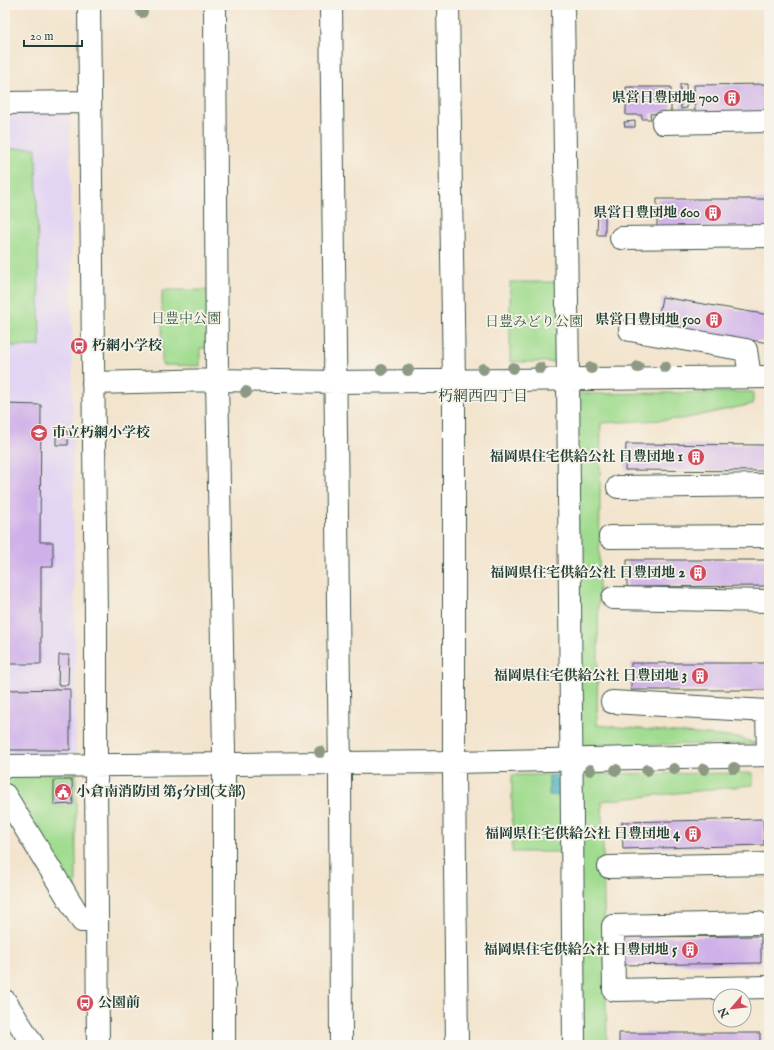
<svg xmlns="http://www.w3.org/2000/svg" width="774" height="1050" viewBox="0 0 774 1050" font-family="'IM FELL English','Noto Serif JP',serif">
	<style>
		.built { fill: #e2d4f3 }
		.green { fill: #a0dc8f; stroke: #608c62 }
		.water { fill: #3eadbb; stroke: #2e7578 }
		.building { fill: #cfb0e9 }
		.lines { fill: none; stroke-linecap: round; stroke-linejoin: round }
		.minor-casing { stroke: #3f564b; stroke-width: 24 }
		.minor { stroke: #fff; stroke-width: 22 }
		.tree { fill: #8d9a83 }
		.labels { text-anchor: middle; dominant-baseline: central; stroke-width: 3.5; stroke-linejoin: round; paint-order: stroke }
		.poi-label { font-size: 14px; font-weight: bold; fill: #1f3d34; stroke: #f7f3e8; text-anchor: end }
		.park-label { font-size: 14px; fill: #395d46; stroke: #f7f3e8 }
		.neighbourhood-label { font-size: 15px; fill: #1f3d34; stroke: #f7f3e8 }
	</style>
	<rect width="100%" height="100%" fill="#f7f3e8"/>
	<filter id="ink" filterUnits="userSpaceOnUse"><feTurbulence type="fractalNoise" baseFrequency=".025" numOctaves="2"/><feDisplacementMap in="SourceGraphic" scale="8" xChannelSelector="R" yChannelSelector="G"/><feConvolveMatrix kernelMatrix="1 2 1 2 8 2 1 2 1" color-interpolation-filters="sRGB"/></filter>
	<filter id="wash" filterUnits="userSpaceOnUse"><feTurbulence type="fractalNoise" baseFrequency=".012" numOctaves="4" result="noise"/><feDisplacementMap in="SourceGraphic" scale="16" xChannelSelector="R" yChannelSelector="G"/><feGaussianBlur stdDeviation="0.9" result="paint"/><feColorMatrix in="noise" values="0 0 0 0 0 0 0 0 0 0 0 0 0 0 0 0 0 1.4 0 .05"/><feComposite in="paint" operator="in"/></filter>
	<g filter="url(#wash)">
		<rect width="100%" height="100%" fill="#f3e4cd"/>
		<path class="built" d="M5,111H70L76,755L5,756Z"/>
		<path class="green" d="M36,148L40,346H5V149Z
			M510,282H558L559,362H510Z
			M162,290H209V348H200V366L162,365Z
			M753,392V404L682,419L601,423L597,725L741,738L757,744L579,745L575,394Z
			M76,773V893L71,891L5,783V777L7,775Z
			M753,773V785L602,801L607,1045H581L577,774Z
			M512,775H549V795L561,796V852H512Z"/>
		<path class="water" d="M549,775H561V796L549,795Z"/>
		<g id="blocks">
			<path class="building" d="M680,84H686L687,108L681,109Z
				M769,84V112H695L694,85Z
				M626,87H671V113L650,114L651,119H642V115H626V98H617V91H626Z
				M635,121V127H625L624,122Z
				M657,199H769V227H657Z
				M598,208L605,209V235H597Z
				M662,297L769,315V343L657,325Z
				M5,404L41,405L40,542H53V567H41V664H5Z
				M56,431H68V445H56Z
				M626,444L767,445V471L625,470Z
				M627,560H768V586L627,587Z
				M59,655H69L68,685H58Z
				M631,663H769V690H631Z
				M70,689V750H5V690Z
				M54,780H72L73,804L54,805Z
				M763,819L764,845L623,849L622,822Z
				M761,936V963L620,965V937Z
				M619,1033H760V1045H619Z"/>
		</g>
	</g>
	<g filter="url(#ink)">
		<use href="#blocks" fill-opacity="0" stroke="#3f564b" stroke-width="1"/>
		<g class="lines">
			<g class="minor-casing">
				<path id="minor" d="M89,5L96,616V779L98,1045
					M215,5L217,380L224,751V1045
					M331,5L340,775L341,1045
					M448,5L454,380V774L457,1045
					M563,5L568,379L574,1045
					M5,103L90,102
					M663,123L769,121
					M621,238L769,236
					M630,330L746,350L750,377
					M93,383L217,380L335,382L769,377
					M618,487L769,485
					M610,537L769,536
					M613,598L769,601
					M612,702L767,711L768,755
					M5,766L455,762L769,755
					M5,795L82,921H97
					M609,867L769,864
					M758,923L613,926L614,990L769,987
					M5,1001L33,1045"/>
			</g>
			<use href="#minor" class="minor"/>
		</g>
		<g class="tree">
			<circle cx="142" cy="12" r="6"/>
			<circle cx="638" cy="367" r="6"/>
			<circle cx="665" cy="367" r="6"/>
			<circle cx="513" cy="368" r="6"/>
			<circle cx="540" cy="368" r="6"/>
			<circle cx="591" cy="368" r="6"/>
			<circle cx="483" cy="369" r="6"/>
			<circle cx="382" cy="370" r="6"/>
			<circle cx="408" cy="370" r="6"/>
			<circle cx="246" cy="392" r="6"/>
			<circle cx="320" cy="752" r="6"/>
			<circle cx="734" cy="768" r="6"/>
			<circle cx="674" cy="769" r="6"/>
			<circle cx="704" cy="769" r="6"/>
			<circle cx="590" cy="770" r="6"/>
			<circle cx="616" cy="770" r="6"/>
			<circle cx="647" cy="770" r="6"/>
		</g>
	</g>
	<defs>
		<g id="building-disc" transform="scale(0.9)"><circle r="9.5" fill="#d1495b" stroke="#f7f3e8"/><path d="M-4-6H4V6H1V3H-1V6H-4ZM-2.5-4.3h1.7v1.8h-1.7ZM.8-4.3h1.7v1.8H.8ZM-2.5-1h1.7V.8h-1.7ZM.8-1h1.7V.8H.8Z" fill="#fff"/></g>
		<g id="bus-disc" transform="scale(0.9)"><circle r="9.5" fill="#d1495b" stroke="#f7f3e8"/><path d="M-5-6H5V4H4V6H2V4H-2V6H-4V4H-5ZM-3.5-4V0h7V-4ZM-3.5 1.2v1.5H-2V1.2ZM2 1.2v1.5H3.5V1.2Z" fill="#fff"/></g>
		<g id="school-disc" transform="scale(0.9)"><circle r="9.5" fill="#d1495b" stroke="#f7f3e8"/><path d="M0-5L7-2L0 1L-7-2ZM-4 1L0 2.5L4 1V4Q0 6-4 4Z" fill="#fff"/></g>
		<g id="civic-disc" transform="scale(0.9)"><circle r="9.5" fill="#d1495b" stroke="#f7f3e8"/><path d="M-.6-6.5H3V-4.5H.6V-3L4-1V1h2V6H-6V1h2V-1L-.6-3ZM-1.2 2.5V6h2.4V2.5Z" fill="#fff"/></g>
	</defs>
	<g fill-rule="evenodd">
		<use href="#building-disc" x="732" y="98"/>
		<use href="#building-disc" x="713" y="213"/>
		<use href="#building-disc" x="714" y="320"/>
		<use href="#bus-disc" x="79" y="346"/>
		<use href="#school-disc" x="39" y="433"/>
		<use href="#building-disc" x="696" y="457"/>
		<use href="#building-disc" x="698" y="573"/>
		<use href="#building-disc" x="700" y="676"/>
		<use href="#civic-disc" x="63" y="792"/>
		<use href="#building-disc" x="693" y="834"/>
		<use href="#building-disc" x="690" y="950"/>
		<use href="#bus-disc" x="85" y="1003"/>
	</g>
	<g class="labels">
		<g class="poi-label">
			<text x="719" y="98">県営日豊団地 700</text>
			<text x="700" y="213">県営日豊団地 600</text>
			<text x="701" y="320">県営日豊団地 500</text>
			<text x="92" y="346" text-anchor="start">朽網小学校</text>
			<text x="52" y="433" text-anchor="start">市立朽網小学校</text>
			<text x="683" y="457">福岡県住宅供給公社 日豊団地 1</text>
			<text x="685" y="573">福岡県住宅供給公社 日豊団地 2</text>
			<text x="687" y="676">福岡県住宅供給公社 日豊団地 3</text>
			<text x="76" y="792" text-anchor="start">小倉南消防団 第5分団(支部)</text>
			<text x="680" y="834">福岡県住宅供給公社 日豊団地 4</text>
			<text x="677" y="950">福岡県住宅供給公社 日豊団地 5</text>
			<text x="98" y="1003" text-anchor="start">公園前</text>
		</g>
		<g class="park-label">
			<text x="186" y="319">日豊中公園</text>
			<text x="534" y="322">日豊みどり公園</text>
		</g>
		<g class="neighbourhood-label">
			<text x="483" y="396">朽網西四丁目</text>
		</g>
	</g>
	<rect width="774" height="1050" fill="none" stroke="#f7f3e8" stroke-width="20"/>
	<g transform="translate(732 1008) rotate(242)"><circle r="19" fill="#f7f3e8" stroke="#a1aaa0"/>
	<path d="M0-3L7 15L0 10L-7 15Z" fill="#d1495b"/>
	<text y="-6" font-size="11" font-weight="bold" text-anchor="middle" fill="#1f3d34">N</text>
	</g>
	<path d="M24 40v6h58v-6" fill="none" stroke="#1f3d34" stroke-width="2"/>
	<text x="30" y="40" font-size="12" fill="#1f3d34" stroke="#f7f3e8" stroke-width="3" paint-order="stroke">20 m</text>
</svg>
